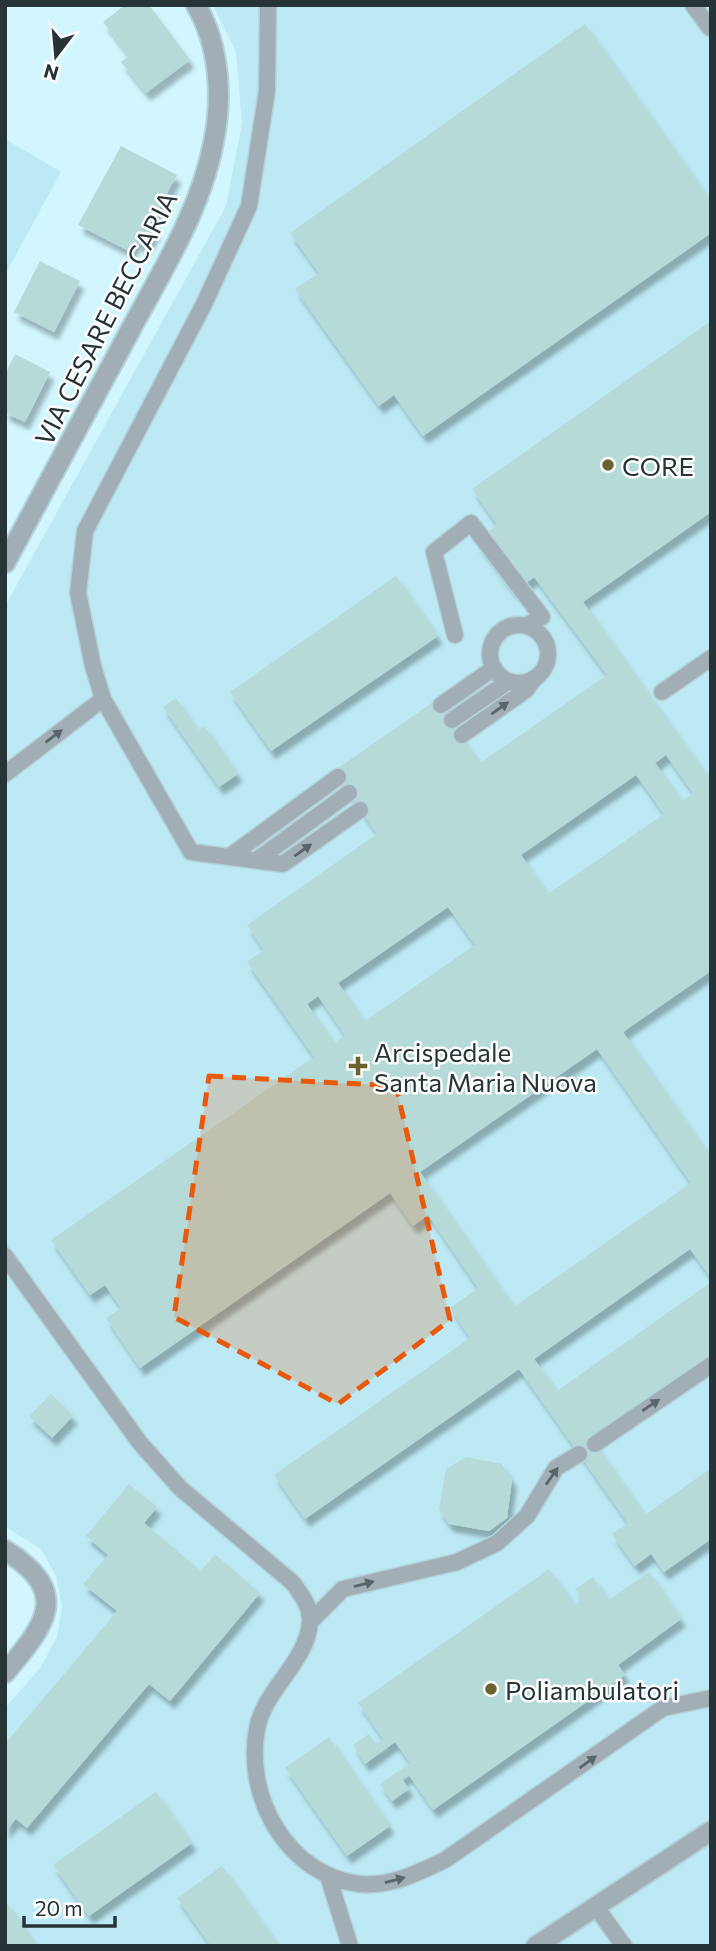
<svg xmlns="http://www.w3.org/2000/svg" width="716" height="1951" viewBox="0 0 716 1951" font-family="Commissioner,sans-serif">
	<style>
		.built { fill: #bce9f3 }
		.building { fill: #b6dad8; fill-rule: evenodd; filter: url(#shadow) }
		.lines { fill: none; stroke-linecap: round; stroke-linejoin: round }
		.service-casing { stroke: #b3d3db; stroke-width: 19 }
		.minor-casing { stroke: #b3d3db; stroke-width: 23 }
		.service { stroke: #a2aeb6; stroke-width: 16 }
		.minor { stroke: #a2aeb6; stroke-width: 19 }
		.oneway { fill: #58656a }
		.marked { fill: #e8590c; fill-opacity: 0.2; stroke: #e8590c; stroke-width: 5; stroke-dasharray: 14 9; stroke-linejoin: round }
		.poi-dot { fill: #6a612e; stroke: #fcfcfc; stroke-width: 2.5 }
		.labels { text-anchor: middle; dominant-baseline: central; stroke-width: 5; stroke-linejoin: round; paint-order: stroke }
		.street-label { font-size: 26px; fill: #263438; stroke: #fcfcfc }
		.poi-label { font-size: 26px; fill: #263438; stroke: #fcfcfc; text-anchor: start }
	</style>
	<defs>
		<filter id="shadow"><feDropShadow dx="4.5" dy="8" stdDeviation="2" flood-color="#0004"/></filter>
	</defs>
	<rect width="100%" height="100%" fill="#d2f6ff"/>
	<path class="built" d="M213,5H711V1946H5V1708L40,1668L57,1637L62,1607L56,1576L41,1549L5,1527V606L226,206L242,123L236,52Z
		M5,139L61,172L5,275Z"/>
	<path class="building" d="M125,5H149L190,60L146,93L121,62L129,56L103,22Z
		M585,24L711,201V233L423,436L394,395L379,406L295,289L319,273L290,233Z
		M121,146L177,175L149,226L156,230L146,247L136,242L131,252L78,225Z
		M40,261L80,281L54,332L14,312Z
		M711,321V512L583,602L711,781V971L623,1032L711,1157V1278L690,1249L534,1359L557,1391L711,1282V1356L591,1438L645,1515L711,1468V1539L664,1572L651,1554L635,1566L612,1534L628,1523L519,1369L305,1519L274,1475L470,1338L450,1308L478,1288L428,1215L413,1226L390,1193L140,1368L106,1318L121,1308L105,1285L90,1295L51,1240L314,1057L247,962L264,950L247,925L377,834L334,771L436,700L480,763L607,675L534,577L514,593L476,541L497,525L472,489ZM666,755L693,793L682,801L655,763ZM636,775L664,814L548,894L521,855ZM448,907L475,945L365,1021L338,983ZM318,996L345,1035L334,1043L307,1004ZM597,1049L691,1183L514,1307L420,1172Z
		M15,354L50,372L25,422L5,413V374Z
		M396,576L438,636L271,751L230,692Z
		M176,698L198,731L204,726L238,774L219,787L163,707Z
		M51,1394L73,1416L52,1438L29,1416Z
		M466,1457L502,1464L512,1480L507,1518L489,1531L449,1524L439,1510L446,1469Z
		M129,1484L157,1507L144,1523L201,1571L215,1554L260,1593L170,1701L149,1684L27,1828L16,1819L5,1831V1744L117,1611L83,1584L108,1555L86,1536Z
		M549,1569L575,1605L582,1600L575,1589L593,1577L609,1600L649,1572L681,1619L618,1665L625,1675L433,1810L409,1775L402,1779L409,1789L392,1801L380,1784L410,1763L395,1742L365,1764L353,1745L369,1734L376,1744L383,1739L358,1703Z
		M329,1737L390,1826L347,1856L285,1768Z
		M156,1792L192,1843L89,1916L53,1865Z
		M222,1866L279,1946H211L177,1898Z
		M5,1900L37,1946H5Z"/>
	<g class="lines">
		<g class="service-casing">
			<path id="service" d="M268,5L267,91L249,206L204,304L85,531L78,593L93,666L103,699L191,852L283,864L360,810
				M693,5L710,28
				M490 654a29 29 0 1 1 58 0a29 29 0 1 1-58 0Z
				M455,635L434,552L471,523L542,617L527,625
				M662,692L711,658
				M441,705L494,668
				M452,720L509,681
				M462,735L526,690L534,679
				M5,774L103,699
				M229,857L338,777
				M257,860L349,793
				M5,1256L140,1443L180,1488L293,1583C301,1595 311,1606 310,1621C308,1662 264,1689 257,1729C244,1796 287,1875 359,1884C390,1887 418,1873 445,1860L663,1708L711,1698
				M595,1444L711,1365
				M310,1622L343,1589L457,1562L497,1543L527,1516L556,1468L579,1454
				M328,1876L350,1946
				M596,1907L624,1946"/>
		</g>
		<g class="minor-casing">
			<path id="minor" d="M5,563C47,485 89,407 131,329C162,271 200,211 213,145C223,99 220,46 196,5
				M5,1550C73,1593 45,1625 5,1673
				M536,1946L711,1831"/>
		</g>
		<use href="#service" class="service"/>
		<use href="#minor" class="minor"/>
	</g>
	<defs><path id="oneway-solid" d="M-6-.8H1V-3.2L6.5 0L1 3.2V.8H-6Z" transform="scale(1.75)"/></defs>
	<g class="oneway">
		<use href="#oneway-solid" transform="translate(500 708) rotate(-35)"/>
		<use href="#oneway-solid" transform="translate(54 736) rotate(-37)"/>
		<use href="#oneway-solid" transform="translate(303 850) rotate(-35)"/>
		<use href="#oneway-solid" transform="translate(651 1405) rotate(-34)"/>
		<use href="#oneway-solid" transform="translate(552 1476) rotate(-55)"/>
		<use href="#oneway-solid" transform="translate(364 1584) rotate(-15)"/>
		<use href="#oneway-solid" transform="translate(588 1762) rotate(-36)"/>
		<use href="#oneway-solid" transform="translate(395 1880) rotate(-15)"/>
	</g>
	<path class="marked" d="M209,1076L396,1086L450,1320L338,1404L174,1317Z"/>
	<g class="poi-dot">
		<circle cx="608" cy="465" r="7"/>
		<path d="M354.5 1055.5h7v7h7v7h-7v7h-7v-7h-7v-7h7z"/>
		<circle cx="491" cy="1689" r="7"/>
	</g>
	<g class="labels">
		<g class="street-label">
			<text transform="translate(105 318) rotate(-63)">VIA CESARE BECCARIA</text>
		</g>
		<g class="poi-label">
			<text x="622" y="465">CORE</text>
			<text x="374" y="1051">Arcispedale<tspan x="374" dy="30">Santa Maria Nuova</tspan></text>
			<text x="505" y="1689">Poliambulatori</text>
		</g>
	</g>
	<rect width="716" height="1951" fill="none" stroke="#263438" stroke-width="14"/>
	<g transform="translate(56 56) rotate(196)" stroke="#fcfcfc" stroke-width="5" paint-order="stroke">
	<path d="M0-5L12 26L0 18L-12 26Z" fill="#263438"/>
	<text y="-10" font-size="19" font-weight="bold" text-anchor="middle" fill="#263438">N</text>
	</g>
	<path d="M24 1916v10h91v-10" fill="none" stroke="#263438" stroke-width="3.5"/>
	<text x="35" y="1916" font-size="21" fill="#263438" stroke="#fcfcfc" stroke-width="5" paint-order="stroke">20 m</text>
</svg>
